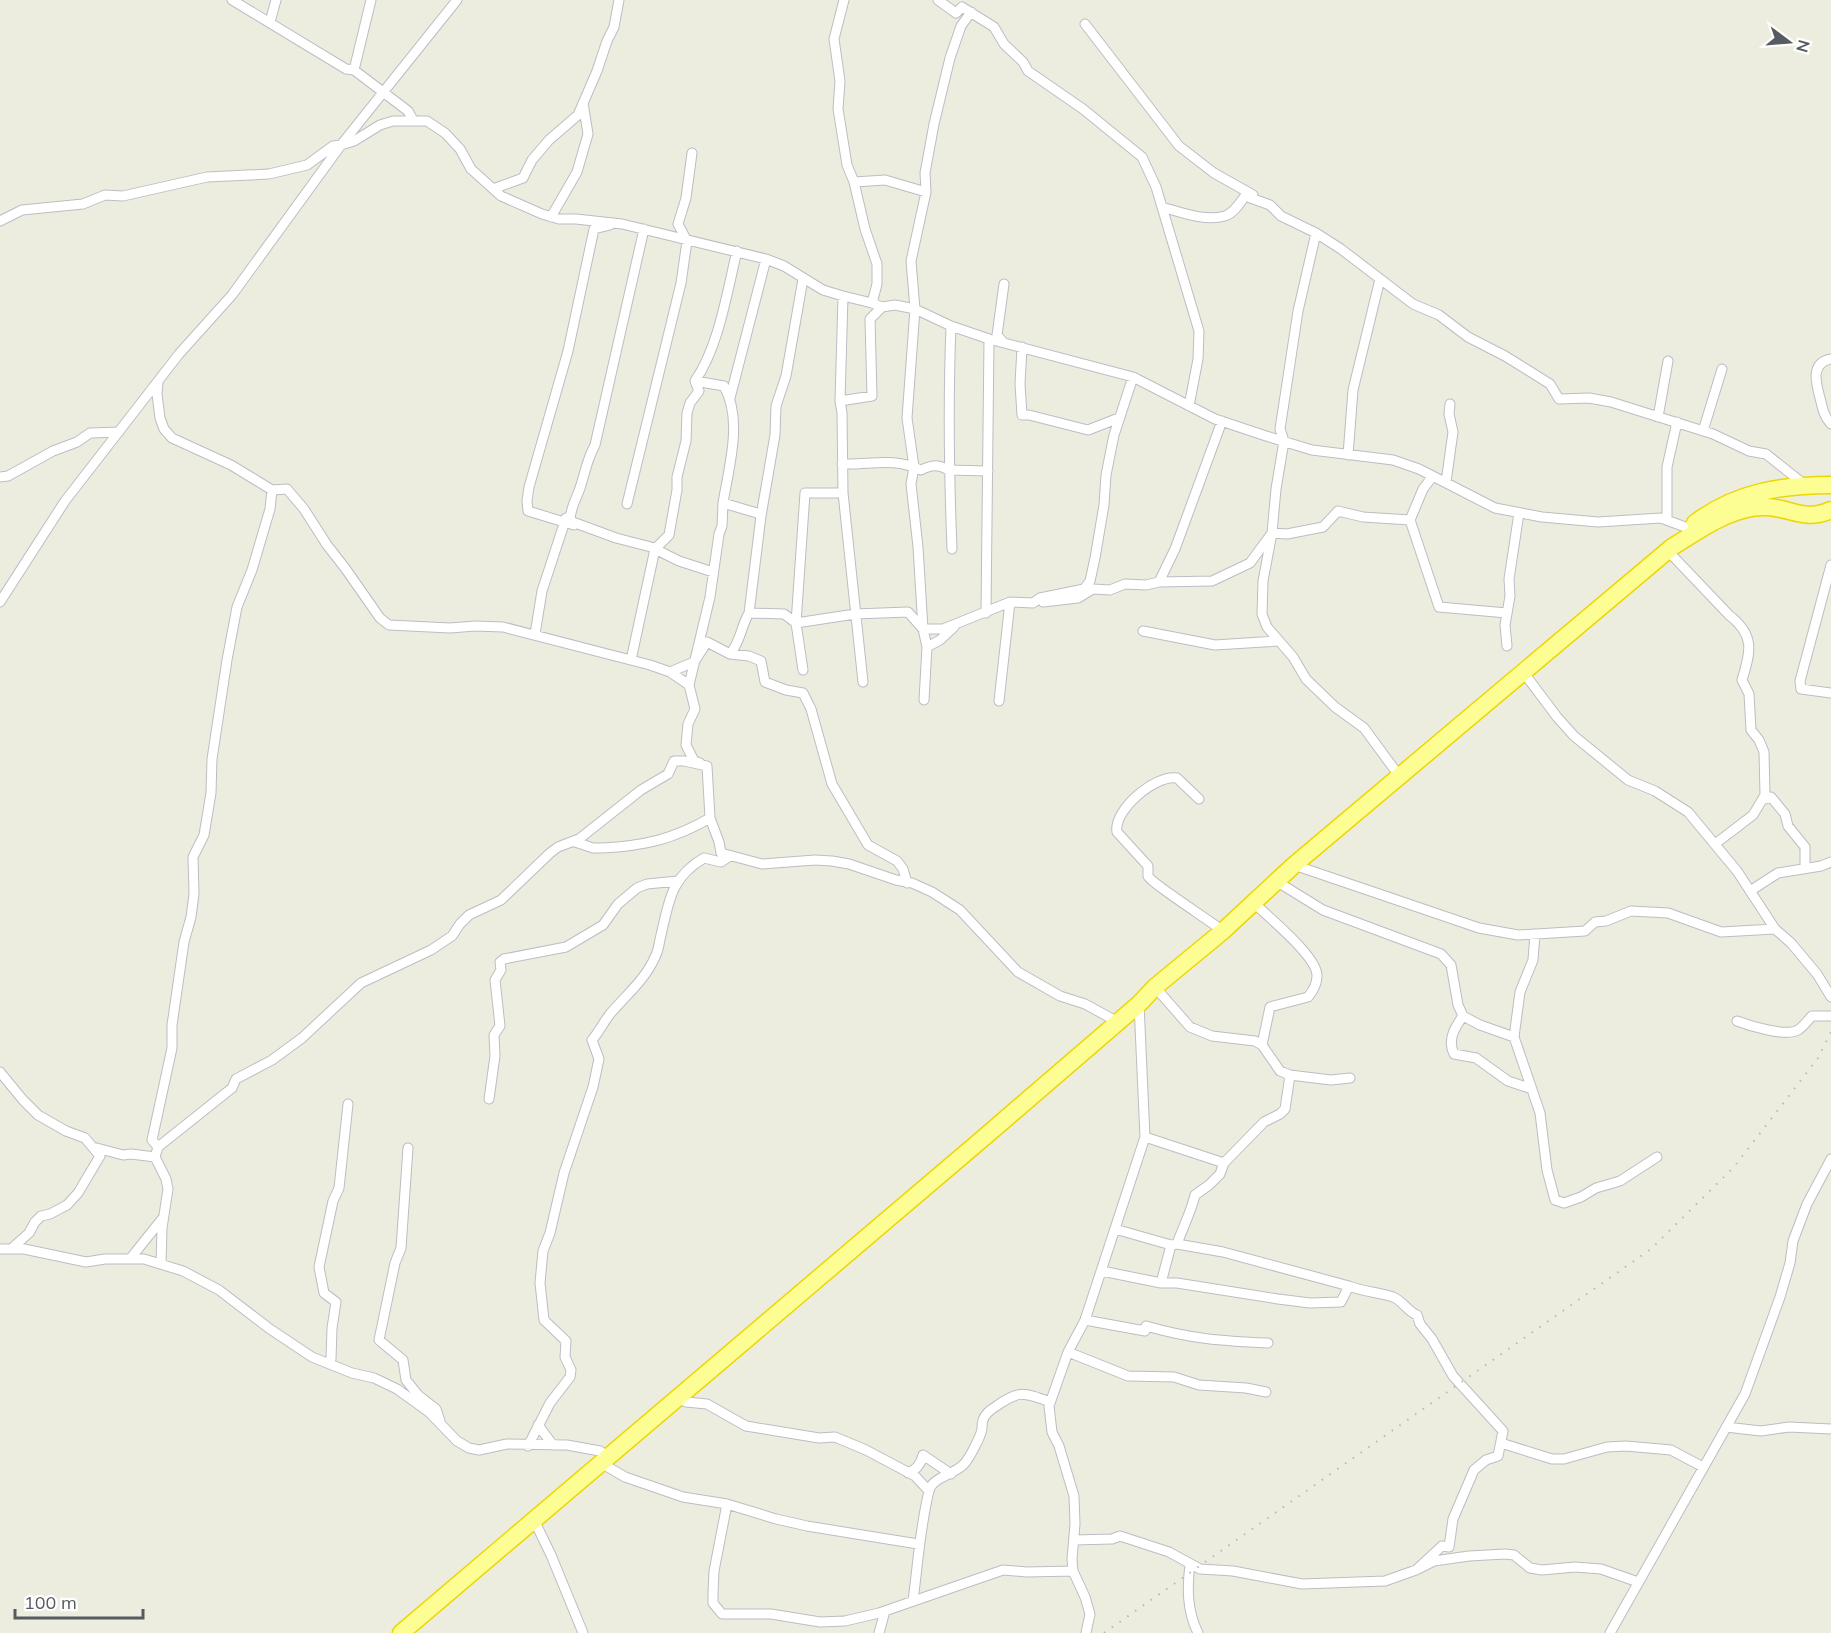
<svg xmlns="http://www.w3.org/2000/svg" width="1831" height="1633" viewBox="0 0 1831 1633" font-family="Mulish,sans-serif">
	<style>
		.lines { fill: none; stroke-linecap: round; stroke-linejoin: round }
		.minor-casing { stroke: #bcbdc4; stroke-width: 11 }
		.trunk-casing { stroke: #ecd700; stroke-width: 19 }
		.minor { stroke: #fff; stroke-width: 9 }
		.trunk { stroke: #fcfd93; stroke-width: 16 }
		.rail { stroke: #b7b8b8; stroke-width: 2; stroke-dasharray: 1.5 8; stroke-linecap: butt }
	</style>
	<rect width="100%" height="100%" fill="#ededdf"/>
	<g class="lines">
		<g class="minor-casing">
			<path id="minor" d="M232,0L346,69L354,70L408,111L413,120
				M844,0L834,39L840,81L838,109L847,165L854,182L865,229L877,264V284L872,303
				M938,0L956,13L962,7L994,27L1004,44L1023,62L1028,71L1083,109L1142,157L1156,187L1199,331L1198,359L1189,406
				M270,22L276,0
				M1085,24L1179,146L1214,173L1253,195
				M354,70L371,0
				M854,182L885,180L926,192
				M493,189L523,178L532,160L549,140L578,115L597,71L607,41L614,27L619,0
				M1162,207C1180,212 1205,222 1225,216C1234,213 1240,203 1245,196L1270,205L1281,216L1316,233L1341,249L1413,304L1439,315L1468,337L1505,356L1550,384L1559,399L1589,398L1611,402L1713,434L1749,451L1766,454L1805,485
				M551,217L577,172L588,134L583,103
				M0,221L22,210L83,204L105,195L123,196L207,177L269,174L307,165L333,146L341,145L457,0
				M644,229L595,445C587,459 585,473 580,488C576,500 570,508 570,521L616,538L651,547L679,561L713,572
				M1316,233L1298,311L1280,429L1284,441L1276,489L1272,533L1263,581L1262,614L1267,627L1293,657L1306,679L1335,707L1364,728L1400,777
				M843,296L840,401L842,413L843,493L863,682
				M951,326C948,401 949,474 952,549
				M1003,342L997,335L1004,284
				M1022,347L1020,384L1022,415H1029L1088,430L1119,418
				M1831,359C1810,363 1816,383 1820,398C1823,409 1823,415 1831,424
				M695,381L724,386C743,420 729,466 723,503
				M158,382L157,394L160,418L164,429L172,438L231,465L272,490L287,489L304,509L327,545L345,568L380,618L389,625L450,628L475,626L503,627L650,665L670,672L689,685
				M730,398L766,259
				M840,401L872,396L870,319L882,307
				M1658,417L1668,361
				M1703,431L1722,369
				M1348,455L1353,390L1380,279
				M842,464C872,465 892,457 921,470C931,465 938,464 948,470L988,471
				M0,477L8,476L53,451L77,442L90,433L119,432
				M1446,482L1453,432L1449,414L1450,404
				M627,504L681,283L687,241L678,224L686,198L692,153
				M1410,520L1439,607L1507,613
				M1667,520V467L1677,422
				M574,525L528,511L527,501L529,487L568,351L594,229L610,225
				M1668,551L1729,615C1755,635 1751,651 1742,680L1749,694L1751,730L1759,740L1764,752L1765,795L1753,815L1715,844
				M1831,565L1800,681L1801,689L1831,693
				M1159,582L1175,549L1222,421
				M0,602L65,501L179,354L232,295L341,145L354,141L380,125L393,121H427L445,133L460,149L471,169L501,196L542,214L559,219H576L622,224L766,259L784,266L823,290L843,296L872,303L882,307L895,305L915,309L951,326L989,339L1133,377L1215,419L1266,436L1312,450L1393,460L1419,469L1495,508L1542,517L1598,522L1661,518L1688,528
				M1043,602L1078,598L1093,589L1110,590L1125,584L1146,585L1159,582L1212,581L1250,563L1272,533L1287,534L1323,527L1338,511L1363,517L1410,520L1423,489L1433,476
				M749,613L761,516L775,435L776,406L786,376L803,279
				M986,613L989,339
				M1143,631L1215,645L1278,641
				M535,634L542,591L566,518
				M1507,646L1505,625L1510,596L1509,579L1519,513
				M927,647L940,640L954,627
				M730,654C741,641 741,626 749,613L784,614L796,623L855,614L908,612L923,629H943L1010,602L1033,603L1040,598L1084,589L1090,581L1095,558L1104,505L1106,475L1114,435L1133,377
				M631,660L655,549L669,535L677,490V477L686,441L687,413L690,403L699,391L695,381C719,346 727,292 737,251
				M803,670L796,623L805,493H843
				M670,672L694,662L707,642L730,654L749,656L761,661L765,682L786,690L803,693L811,709L832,784L868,845L897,861L903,869L907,883
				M1524,673L1557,717L1574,736L1628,780L1655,791L1688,812L1737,871L1775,929L1791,943L1817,974L1831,997
				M924,700L927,647L923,629L918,547L911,484L914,467L907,418L915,309L911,261L926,192L925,173L934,124L950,58L961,26L971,12
				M999,701L1010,602
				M700,763L694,761L686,745L688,724L695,709L689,685L710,597L719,534L722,526L723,503L757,513L761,516
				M707,766L710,818L719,842L721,853L762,864L815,860L832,861L849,864L896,880L912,883L932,892L960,910L1018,972L1060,996L1085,1004L1118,1022
				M1199,799L1177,778C1156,774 1113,810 1117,832L1148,866C1148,867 1148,875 1148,876C1151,883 1212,922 1223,931
				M1762,800L1771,797L1785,814L1788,826L1805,847V867
				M575,842L593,848H602C644,846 674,839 710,818
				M1294,865L1479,928L1518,935L1585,931L1595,922L1606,921L1631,911L1668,913L1721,932L1775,929
				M1276,881L1323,910L1441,954L1451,965L1458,1005L1463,1016L1480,1025L1514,1037
				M1750,891L1778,873L1821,866L1831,862
				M1253,902C1267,916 1318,957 1317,976C1317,984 1313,991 1308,997L1270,1007L1262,1045
				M1535,934L1533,960L1520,992L1514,1037L1540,1113L1547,1170L1555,1200L1564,1203L1581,1197L1596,1188L1620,1181L1657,1157
				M1155,987L1190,1027L1212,1036L1255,1041L1262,1045L1280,1071L1290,1075L1331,1080L1350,1078
				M1463,1016C1455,1027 1447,1040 1454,1054L1476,1058L1508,1081L1532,1089
				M1737,1021C1750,1026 1786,1037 1798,1030C1803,1027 1807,1021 1812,1016H1831
				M0,1072L23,1100L38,1115L66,1131L85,1138L100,1156L78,1193L67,1205L50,1214L41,1216L35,1222L29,1233L11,1249
				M489,1099L495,1056L494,1035L500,1026L495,980L501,970L500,962L504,959L566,947L603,925L618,904L637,888L647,884L678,881
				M1145,1137L1224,1163
				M93,1147L123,1155L131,1154L155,1157
				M158,1147L152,1140L172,1048V1025L184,942L191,917L194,894L193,857L204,835L211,793L212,759L227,660L237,607L252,570L270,509L272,490
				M408,1148L401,1248L395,1263L379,1340L403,1360L406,1380L418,1395L436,1409L440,1421
				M1115,1229L1171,1245L1177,1244L1223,1252L1349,1286C1364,1292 1378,1292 1393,1297C1403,1301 1407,1311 1417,1315L1420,1324L1432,1339L1453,1376L1503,1431L1498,1456L1486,1460L1474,1470L1453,1519L1449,1547L1442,1546L1416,1570
				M1177,1244C1183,1227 1191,1212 1195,1195L1209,1185L1220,1174L1224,1163L1264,1122L1280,1114L1285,1109L1290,1075
				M0,1249H24L86,1262L105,1259H144L183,1271L219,1290L270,1329L312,1357L352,1373L374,1378L397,1389L429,1412L457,1441L469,1448L479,1450L507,1444L567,1445L600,1451L609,1457
				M130,1259L162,1219
				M161,1264L162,1228L168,1189L166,1179L155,1157L158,1147L232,1088L236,1079L272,1060L302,1038L361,983L431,950L452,936L460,924L469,915L501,900L550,853L558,847L579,839L641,790L668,774L674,761H684L707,766
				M1102,1271L1161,1283H1177L1278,1299L1310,1303L1341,1302L1349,1286
				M1161,1283L1171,1245
				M1085,1320L1145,1331L1146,1326C1191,1339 1222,1341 1268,1343
				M1068,1352L1128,1376L1174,1377L1199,1385L1246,1388L1266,1392
				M328,1363L331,1359L332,1328L336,1302L324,1293L319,1267L333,1201L339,1188L348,1104
				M677,1397L686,1402L707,1404L746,1426L819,1438L835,1437L866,1450L915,1476L929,1491
				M538,1425L553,1445
				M1726,1427L1761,1431L1789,1427L1831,1429
				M1501,1443L1552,1459H1564L1607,1447L1626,1446L1671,1450L1703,1467
				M528,1446L550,1403L570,1377L571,1370L565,1357L566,1341L544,1320L540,1283L543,1251L550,1233L564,1173L593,1087L599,1059L592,1040C599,1032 603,1023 610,1014C626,995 645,980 655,957C659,950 659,942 661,935C669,901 671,877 704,858L721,862L730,856
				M601,1463L625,1477L683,1497L727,1504L776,1519L807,1526L918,1544
				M908,1473C916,1470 921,1464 923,1455L951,1474
				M727,1504L714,1571L713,1593V1603L722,1614H771L820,1622L845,1621L879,1613L1003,1570L1027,1572L1073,1571
				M534,1520L551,1555L583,1633
				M1074,1540L1112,1539L1120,1536L1169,1552L1200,1569L1233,1571L1302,1584L1385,1581L1416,1570L1434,1561L1469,1556L1505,1554L1514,1555L1530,1568L1542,1570L1575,1567L1601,1569L1638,1582
				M1190,1564C1187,1588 1187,1611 1198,1633
				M913,1600C918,1564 920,1527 929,1491C932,1477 954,1475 964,1464C969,1459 981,1436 982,1429C982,1426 982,1423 983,1420C985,1414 990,1410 995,1407C1018,1390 1023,1392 1050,1402
				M879,1633L885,1611
				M1086,1633L1090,1614L1085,1597L1073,1571L1072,1559L1075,1524L1074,1496L1059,1446L1052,1432L1049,1406L1068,1352L1085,1320L1145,1137L1139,1004
				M1610,1633L1745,1394L1780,1297L1790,1263L1793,1241L1807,1204L1831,1159"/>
		</g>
		<g class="trunk-casing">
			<path id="trunk" d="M1695,523C1736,492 1781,485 1831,485
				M401,1633L981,1140L1139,1004L1155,987L1223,931L1294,865L1672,547C1700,530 1733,505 1767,507C1791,508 1805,522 1831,510"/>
		</g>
		<use href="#minor" class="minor"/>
		<use href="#trunk" class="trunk"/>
		<path class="rail" d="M1104,1633L1651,1249L1734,1167L1818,1058L1831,1032"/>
	</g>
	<g transform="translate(1789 42) rotate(106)" stroke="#ffffff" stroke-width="4.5" paint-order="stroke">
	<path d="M0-4.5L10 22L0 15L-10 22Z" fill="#585a62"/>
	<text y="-9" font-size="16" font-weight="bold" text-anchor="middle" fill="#585a62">N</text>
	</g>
	<path d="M15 1609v9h128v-9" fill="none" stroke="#585a62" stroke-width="3"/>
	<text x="24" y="1609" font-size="18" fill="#585a62" stroke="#ffffff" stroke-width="4.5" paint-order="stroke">100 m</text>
</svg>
